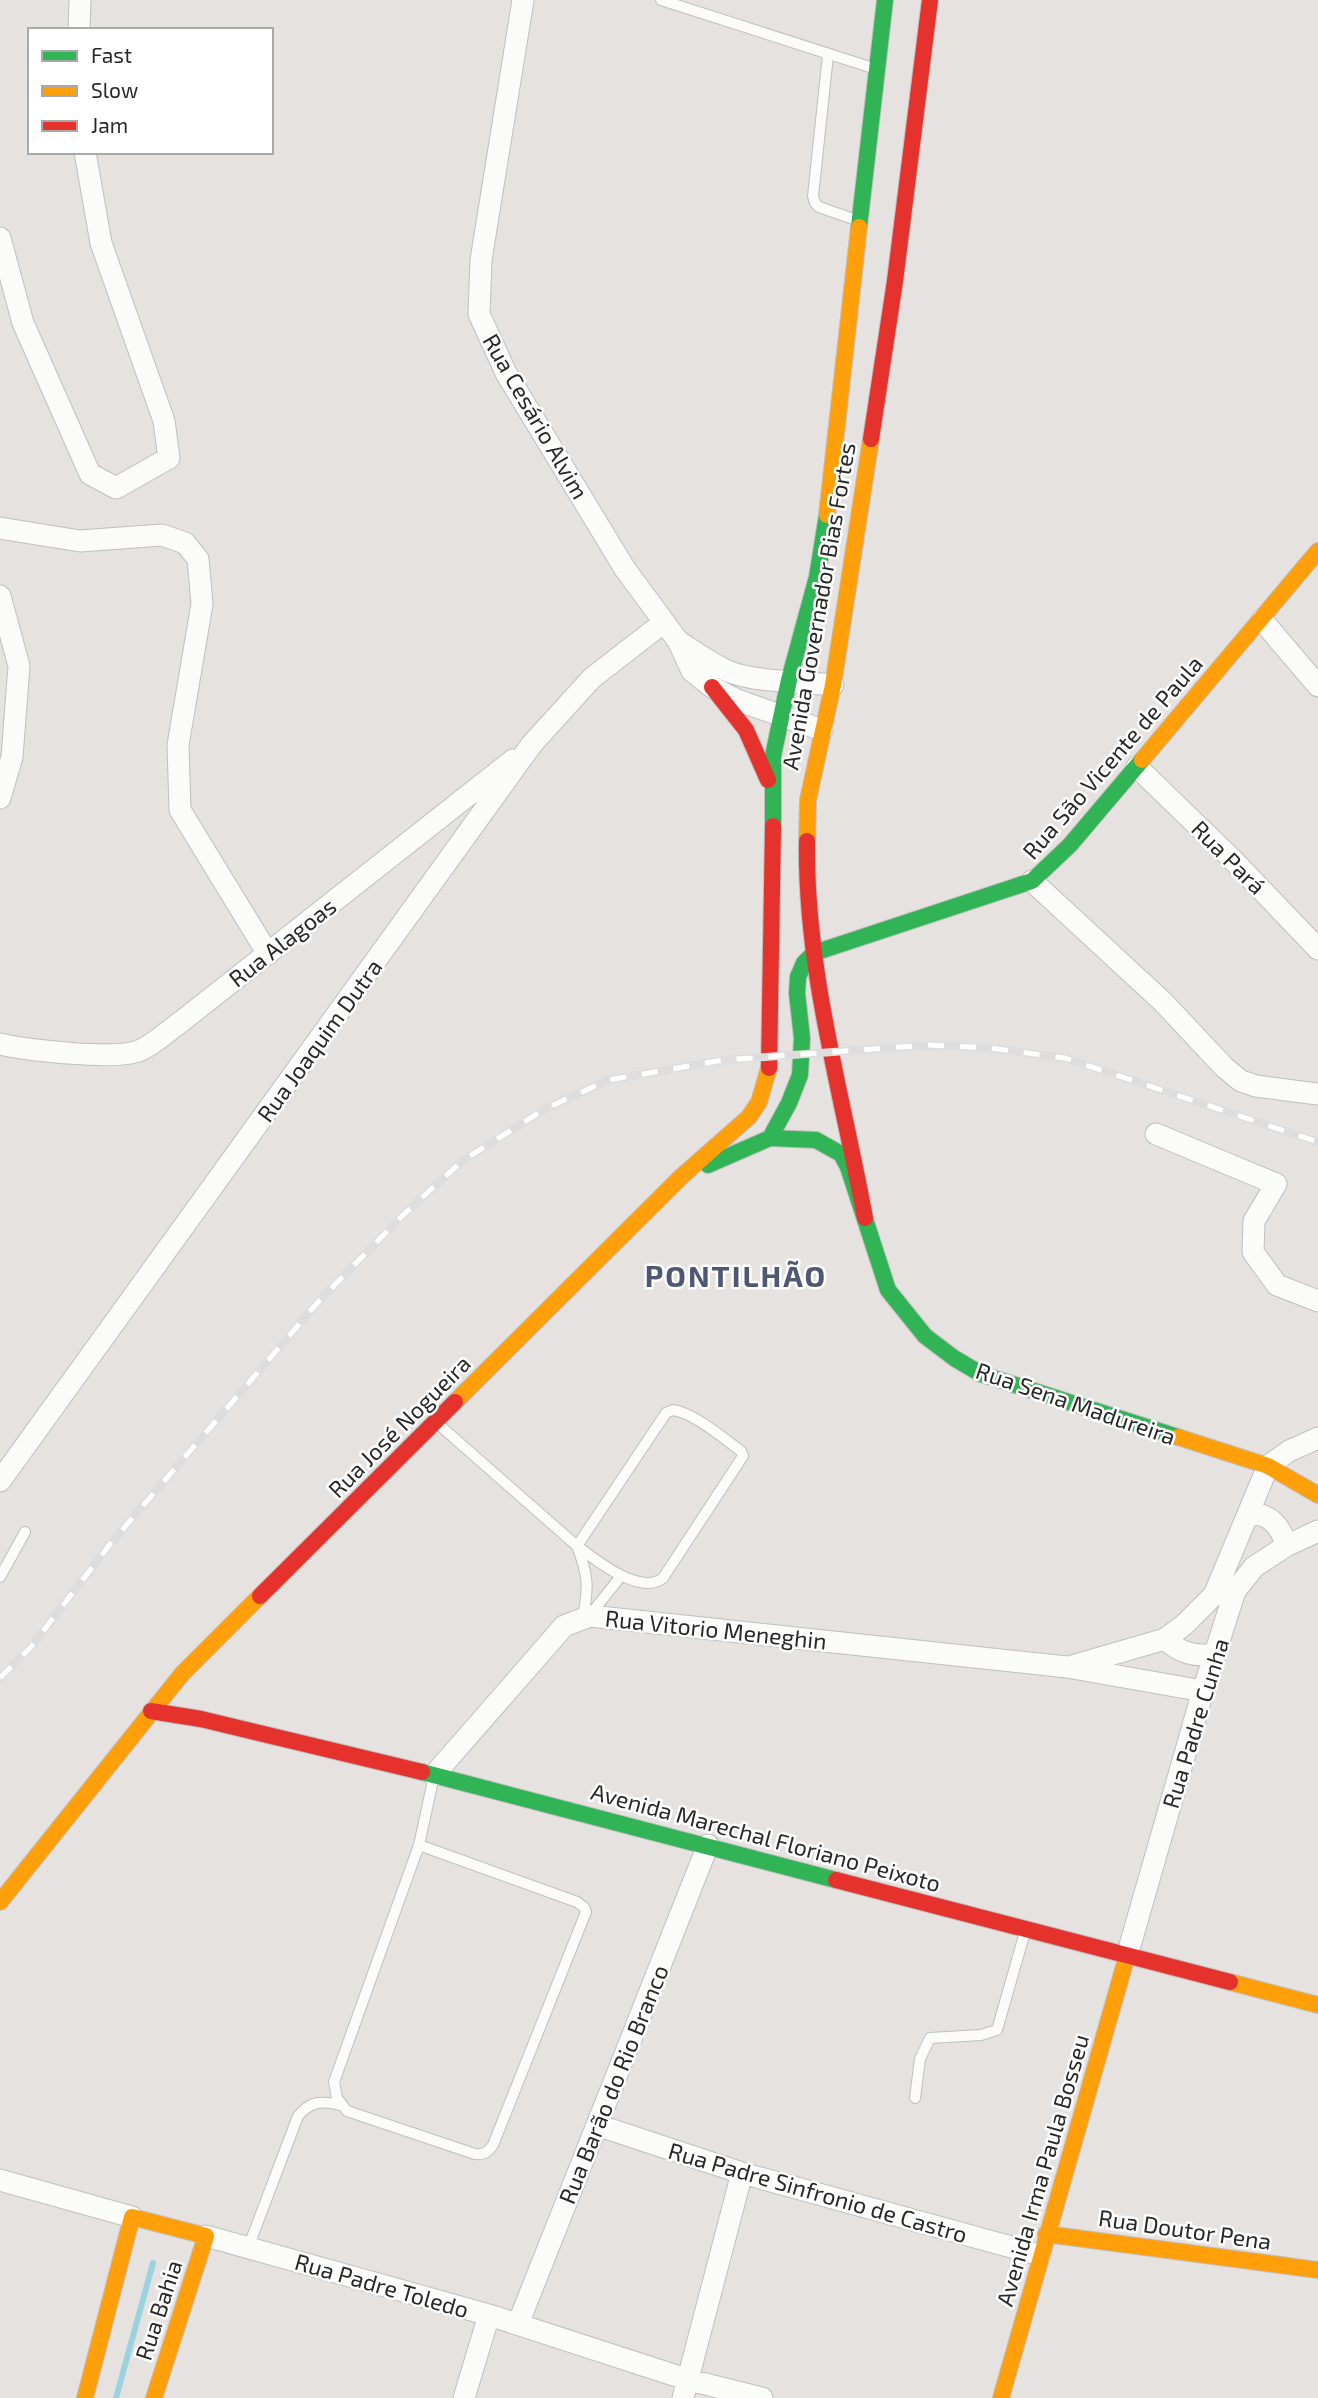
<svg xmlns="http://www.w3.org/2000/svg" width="1318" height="2398" viewBox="0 0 1318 2398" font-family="'Exo 2',sans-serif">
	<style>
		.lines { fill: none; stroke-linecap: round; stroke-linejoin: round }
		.stream { stroke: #9ad3df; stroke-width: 6 }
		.lane-casing { stroke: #c0bfc0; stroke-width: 12 }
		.street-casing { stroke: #c0bfc0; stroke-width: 23 }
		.fast-casing { stroke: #c0bfc0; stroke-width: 18 }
		.slow-casing { stroke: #c0bfc0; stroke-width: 18 }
		.jam-casing { stroke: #c0bfc0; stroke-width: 18 }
		.lane { stroke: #fbfbfa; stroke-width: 10 }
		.street { stroke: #fbfbfa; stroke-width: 21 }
		.fast { stroke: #30b455; stroke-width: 16 }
		.slow { stroke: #ff9f0a; stroke-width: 16 }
		.jam { stroke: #e5322d; stroke-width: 16 }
		.rail-casing { stroke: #ddddde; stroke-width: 8 }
		.rail { stroke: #fff; stroke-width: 5; stroke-dasharray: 16; stroke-linecap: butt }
		.labels { text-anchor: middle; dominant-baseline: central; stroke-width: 5; stroke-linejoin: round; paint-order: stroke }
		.street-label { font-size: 23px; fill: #282828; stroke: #fff }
		.district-label { font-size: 30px; font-weight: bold; letter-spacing: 2px; fill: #4e5873; stroke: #fff }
	</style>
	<rect width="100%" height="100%" fill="#e6e2df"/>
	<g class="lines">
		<path class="stream" d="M116,2398L153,2263"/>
		<g class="lane-casing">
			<path id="lane" d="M661,0L876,69
				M828,55L813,196L815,203L819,207L859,221
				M673,1410C694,1413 723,1438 741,1451L743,1456L663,1578C640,1596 596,1560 577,1546L666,1413Z
				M437,1423L577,1546C588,1574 589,1587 583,1617
				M0,1577L25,1532
				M590,1615L621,1576
				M419,1845L577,1902L584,1907L586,1912L493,2145C488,2152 484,2155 475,2154L347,2111L337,2098L334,2082Z
				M419,1845L434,1776
				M915,2098L920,2059L930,2038L981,2035L997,2030L1025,1932
				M248,2248L298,2116C312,2100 321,2101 341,2105"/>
		</g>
		<g class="street-casing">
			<path id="street" d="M523,0L481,260L479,314L506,373L625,569L678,641L692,671L712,687L737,700L822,730
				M79,30L80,0
				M0,238L23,323L90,474L116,488L169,458L164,421L101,243L85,152
				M0,528L80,541L162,535L185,543L198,559L202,604L178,745L180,810L268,954
				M0,596L19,666L12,757L0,798
				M1262,620L1318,686
				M678,641C695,652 711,664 730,672C756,682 803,682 833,685
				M1137,767L1233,860L1318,949
				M1032,881L1163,1002L1224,1067L1241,1081L1256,1086L1318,1094
				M0,1044C26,1050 119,1061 141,1050C156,1043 169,1030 182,1021L513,760
				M1156,1134L1276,1184L1254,1221L1253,1252L1277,1285L1318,1301
				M0,1481L532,744L592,678L663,623
				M1249,1512C1270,1515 1281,1525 1286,1546
				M1165,1639C1180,1653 1194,1657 1215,1654
				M1072,1666L1165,1639L1184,1625L1214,1595L1268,1466L1289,1451L1318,1438
				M434,1775L564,1626L590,1616L1067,1667L1203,1691
				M1127,1956L1203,1691L1235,1591L1254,1567L1286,1546L1318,1531
				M597,2125L742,2173L1040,2255
				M0,2180L132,2217
				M206,2236L489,2315L689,2380L762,2398
				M518,2324L708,1845
				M464,2398L489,2315
				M683,2398L742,2173"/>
		</g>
		<g class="fast-casing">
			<path id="fast" d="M859,227L885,0
				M773,826V756L789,680L817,577L827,515
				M770,1138L789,1103L800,1075L802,1038L797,993L798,977L804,963L814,953L1032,881L1070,845L1142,760
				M708,1165L770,1138L816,1140L841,1154L848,1167L888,1290L925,1336L954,1358L981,1374L1178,1437
				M422,1772L836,1880"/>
		</g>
		<g class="slow-casing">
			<path id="slow" d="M827,515L859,227
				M1142,760L1318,551
				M807,841L808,800L833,685L871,439
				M455,1402L682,1176L749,1117L759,1102L769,1068
				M1178,1437L1268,1466L1318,1495
				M0,1902L182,1674L260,1596
				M1230,1982L1318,2005
				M1046,2234L1318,2270
				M85,2398L132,2217L206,2236L154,2398
				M1001,2398L1127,1956"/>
		</g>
		<g class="jam-casing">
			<path id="jam" d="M871,439L895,281L930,0
				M712,687L746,730L768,780
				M807,841C805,969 842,1093 865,1218
				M769,1068L773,826
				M260,1596L455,1402
				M151,1711L201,1719L422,1772
				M836,1880L1230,1982"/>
		</g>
		<use href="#lane" class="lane"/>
		<use href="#street" class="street"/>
		<use href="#fast" class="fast"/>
		<use href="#slow" class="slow"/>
		<use href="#jam" class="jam"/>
		<g class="rail-casing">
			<path id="rail" d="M0,1678L31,1647L111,1543L319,1301L402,1216L462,1161L545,1109L608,1080L724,1060L928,1045L990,1048L1065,1058L1318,1142"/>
		</g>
		<use href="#rail" class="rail"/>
	</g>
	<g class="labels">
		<g class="street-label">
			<text transform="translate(536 416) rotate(60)">Rua Cesário Alvim</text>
			<text transform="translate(818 606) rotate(-80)">Avenida Governador Bias Fortes</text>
			<text transform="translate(1112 757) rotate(-49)">Rua São Vicente de Paula</text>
			<text transform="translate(1229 857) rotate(45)">Rua Pará</text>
			<text transform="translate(282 942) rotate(-38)">Rua Alagoas</text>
			<text transform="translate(319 1040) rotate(-54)">Rua Joaquim Dutra</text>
			<text transform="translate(1076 1403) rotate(19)">Rua Sena Madureira</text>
			<text transform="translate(399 1426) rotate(-45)">Rua José Nogueira</text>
			<text transform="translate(716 1629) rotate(6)">Rua Vitorio Meneghin</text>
			<text transform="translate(1195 1723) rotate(-73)">Rua Padre Cunha</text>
			<text transform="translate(766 1837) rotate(15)">Avenida Marechal Floriano Peixoto</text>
			<text transform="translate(613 2084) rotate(-68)">Rua Barão do Rio Branco</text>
			<text transform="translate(1042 2170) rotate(-74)">Avenida Irma Paula Bosseu</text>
			<text transform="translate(818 2192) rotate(16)">Rua Padre Sinfronio de Castro</text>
			<text transform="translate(1185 2229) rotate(8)">Rua Doutor Pena</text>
			<text transform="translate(382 2285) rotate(16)">Rua Padre Toledo</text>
			<text transform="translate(158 2310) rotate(-72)">Rua Bahia</text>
		</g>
		<g class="district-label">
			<text x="736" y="1275">PONTILHÃO</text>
		</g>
	</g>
	<rect x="28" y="28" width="245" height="126" fill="#ffffff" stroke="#a9a9a9" stroke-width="2"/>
	<rect x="42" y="51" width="35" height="10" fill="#30b455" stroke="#a9a9a9" stroke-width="2"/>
	<text x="91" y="63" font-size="21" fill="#282828">Fast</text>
	<rect x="42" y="86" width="35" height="10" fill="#ff9f0a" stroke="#a9a9a9" stroke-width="2"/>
	<text x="91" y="98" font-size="21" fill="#282828">Slow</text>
	<rect x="42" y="121" width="35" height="10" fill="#e5322d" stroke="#a9a9a9" stroke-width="2"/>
	<text x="91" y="133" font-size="21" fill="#282828">Jam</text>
</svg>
